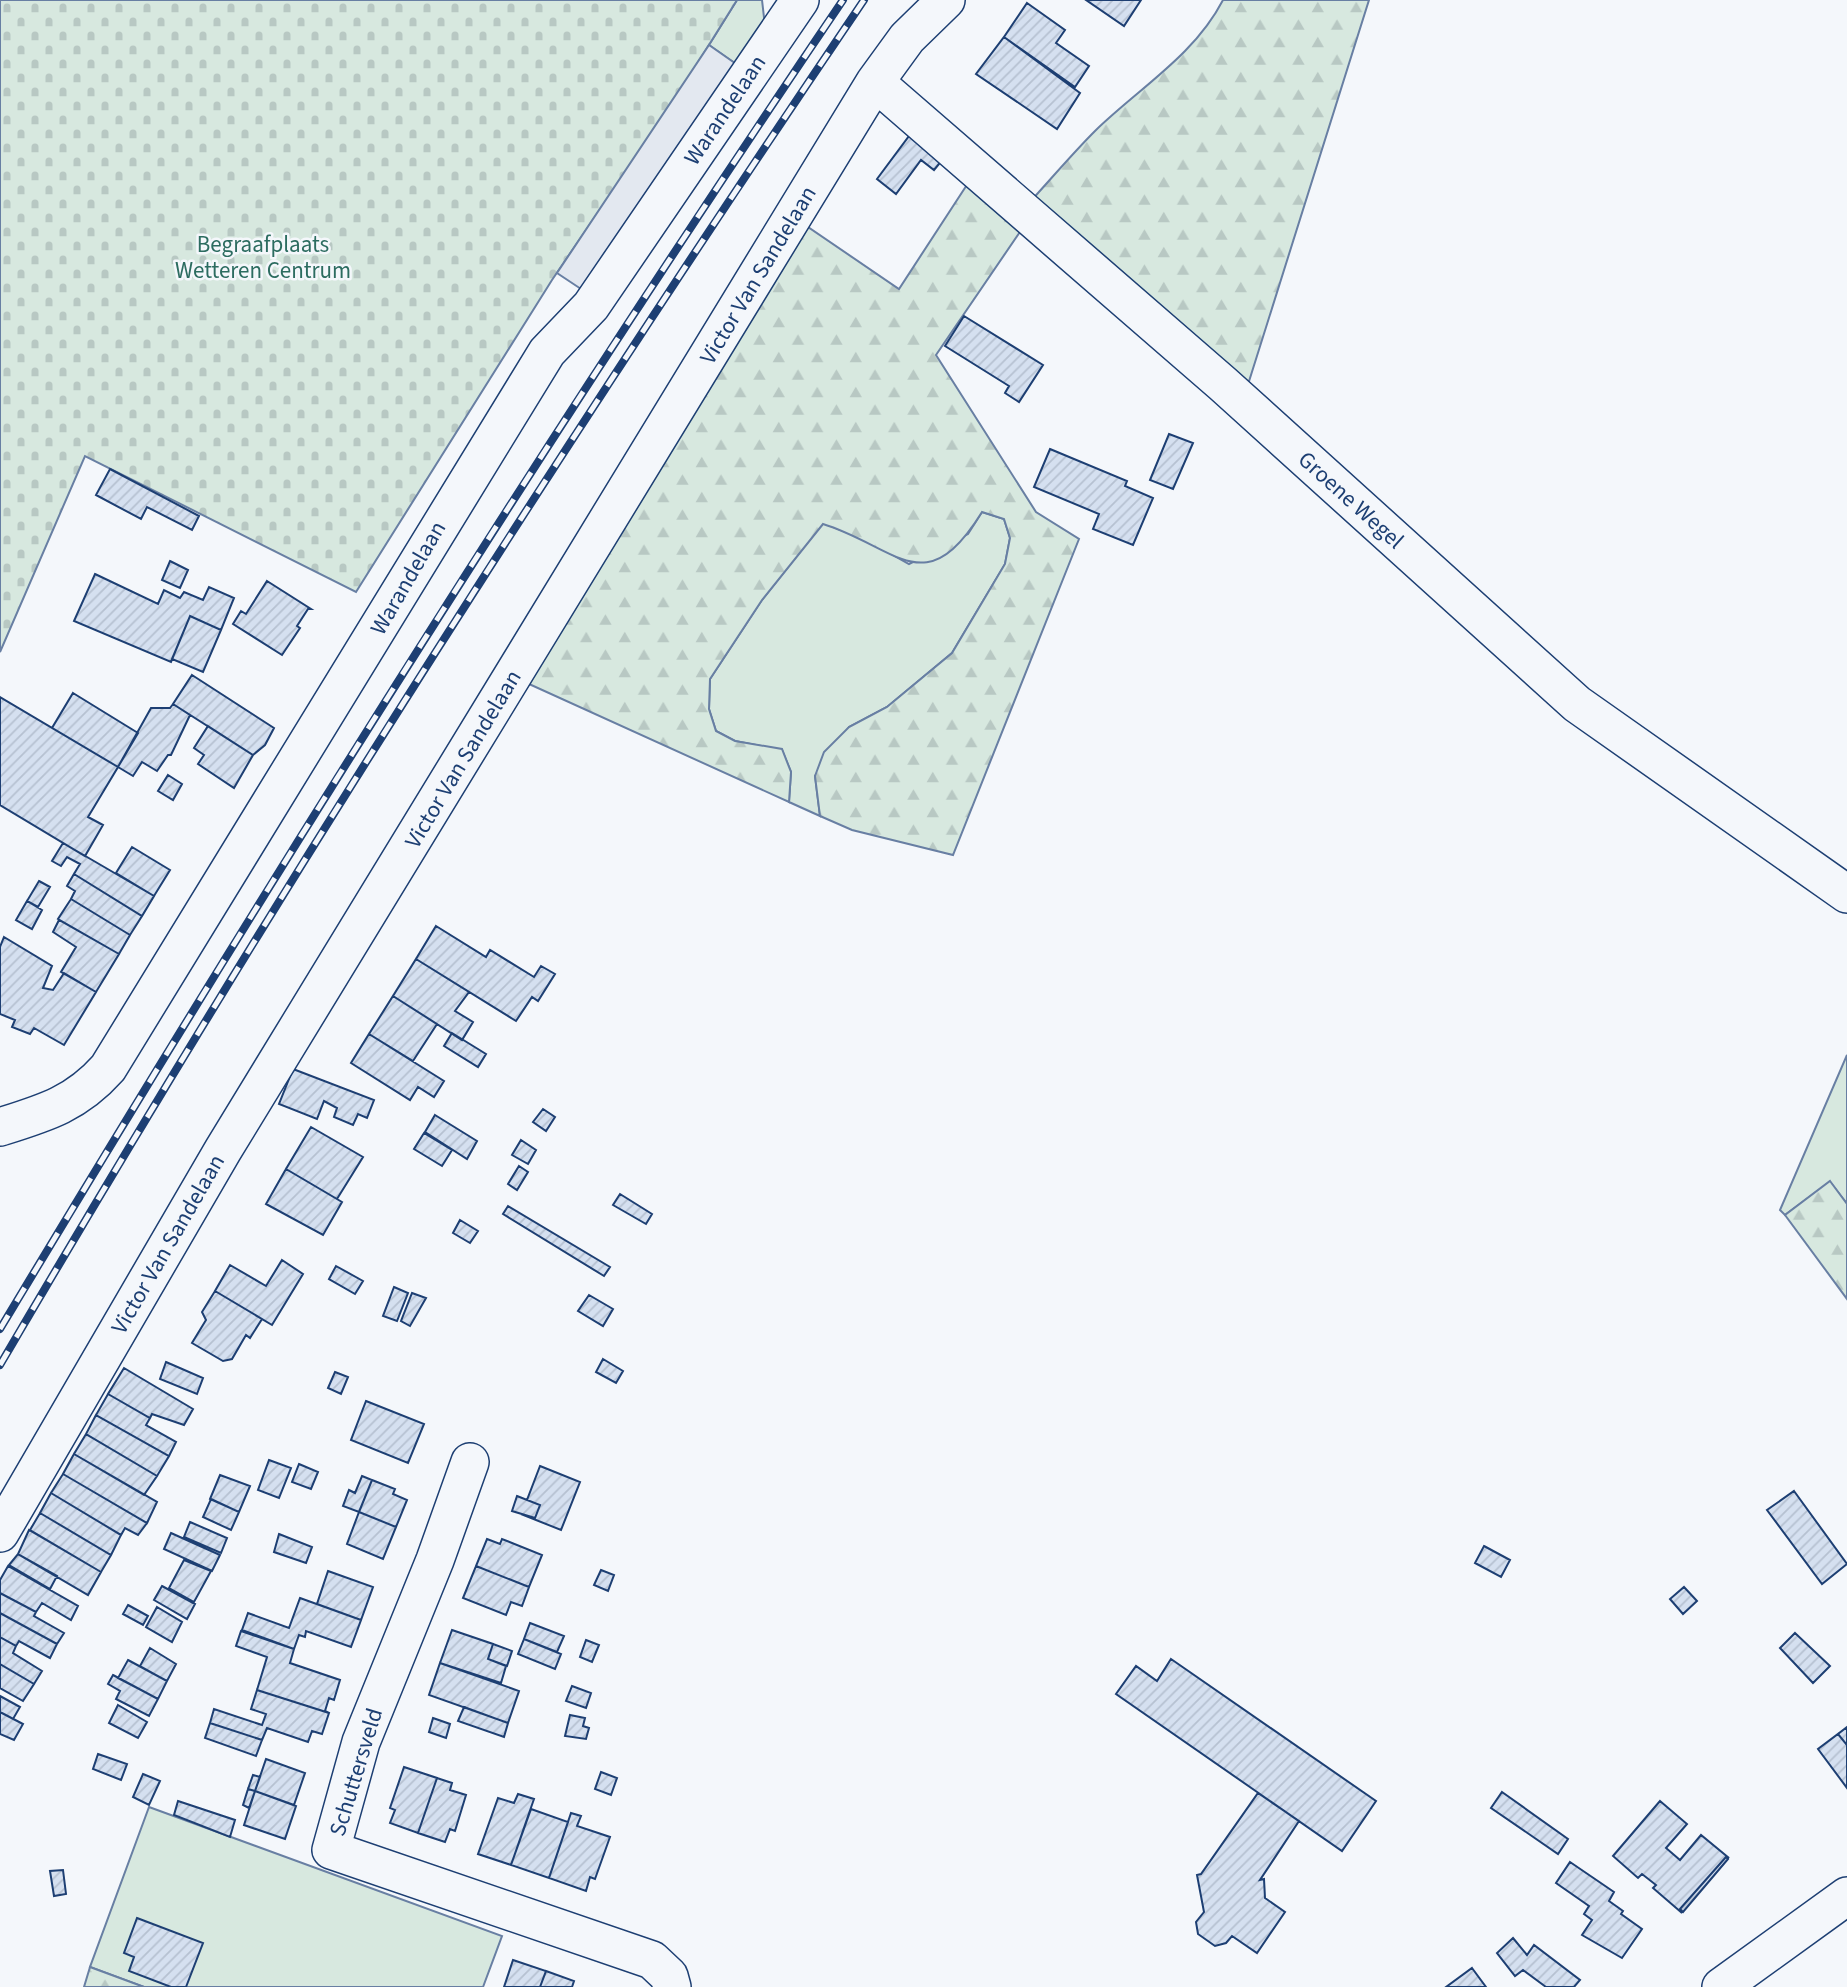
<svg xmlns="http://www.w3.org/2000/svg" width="1847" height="1987" viewBox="0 0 1847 1987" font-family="'Source Sans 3',sans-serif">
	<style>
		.grass { fill: #d7e8df; stroke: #687fa3; stroke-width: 2 }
		.forest { fill: url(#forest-firs); stroke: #687fa3; stroke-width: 2 }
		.cemetery { fill: url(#cemetery-stones); stroke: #687fa3; stroke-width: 2 }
		.parking { fill: #e3e8f0; stroke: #687fa3; stroke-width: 2 }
		.building { fill: url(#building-hatch); stroke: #1d3f73; stroke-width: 2 }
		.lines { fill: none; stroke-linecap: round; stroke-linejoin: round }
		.minor-casing { stroke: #1d3f73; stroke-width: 40 }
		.minor { stroke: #f4f7fb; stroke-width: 37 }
		.rail-casing { stroke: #1d3f73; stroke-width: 8 }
		.rail { stroke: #f4f7fb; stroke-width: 5; stroke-dasharray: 16; stroke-linecap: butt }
		.labels { text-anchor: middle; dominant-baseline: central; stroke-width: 5; stroke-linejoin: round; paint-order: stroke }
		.street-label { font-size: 23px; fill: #1d3f73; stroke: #f4f7fb }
		.park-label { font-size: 23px; fill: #2c6c60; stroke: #f4f7fb }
	</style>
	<defs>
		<pattern id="forest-firs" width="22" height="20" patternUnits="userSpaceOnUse" patternTransform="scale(1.75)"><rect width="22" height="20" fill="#d7e8df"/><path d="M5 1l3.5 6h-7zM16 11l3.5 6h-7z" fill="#b8c8c3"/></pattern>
		<pattern id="cemetery-stones" width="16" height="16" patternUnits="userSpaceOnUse" patternTransform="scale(1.75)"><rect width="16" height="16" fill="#d7e8df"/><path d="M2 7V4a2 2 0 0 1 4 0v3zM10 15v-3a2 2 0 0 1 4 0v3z" fill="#b8c8c3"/></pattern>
		<pattern id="building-hatch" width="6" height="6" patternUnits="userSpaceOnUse" patternTransform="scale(1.75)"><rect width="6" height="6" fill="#d5e0f0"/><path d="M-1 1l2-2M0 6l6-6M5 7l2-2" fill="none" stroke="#b6c1d1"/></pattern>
	</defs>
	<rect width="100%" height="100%" fill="#f4f7fb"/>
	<path class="grass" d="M737,0H762L766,35L743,69L709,45Z
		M982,512L1004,519L1010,538L1005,564L952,653L887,707L849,727L815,776L820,816L789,802L791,772L782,750L735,741L716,731L709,709L710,679L762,600L823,523L866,540L909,564L968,534Z
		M1847,1055V1204L1830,1182L1785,1215L1780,1210Z
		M149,1807L502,1936L483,1987H144L90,1967Z"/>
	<path class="forest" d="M1223,0H1369L1245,394L1029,203C1051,179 1072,154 1095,131C1139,88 1194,56 1223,0Z
		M974,174L1026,223L936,355L1036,512L1079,539L953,855L852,830L820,816L815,776L824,752L849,727L887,707L952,653L1005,564L1010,538L1004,519L982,512C925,604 897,547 823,524L762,600L710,679L709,709L716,731L735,741L782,749L791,772L789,802L529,684L802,223L899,289Z
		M1830,1181L1847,1204V1299L1785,1215Z
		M90,1967L144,1987H84Z"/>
	<path class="cemetery" d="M0,0H737L672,104L552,280L356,592L85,456L0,652Z"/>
	<path class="parking" d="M709,45L739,66L581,289L557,273Z"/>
	<path class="building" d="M1086,0H1141L1124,26Z
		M1027,3L1065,30L1056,43L1089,66L1075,87L1004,37Z
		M1004,37L1080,93L1057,129L976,74Z
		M915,128L948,153L934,170L921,160L896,194L877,179Z
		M964,316L1043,365L1019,402L1005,393L1009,386L945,346Z
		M1169,434L1193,443L1173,489L1150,480Z
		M1050,449L1127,481L1125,486L1153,498L1133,545L1093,529L1099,514L1034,487Z
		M110,469L199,516L192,530L147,507L141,519L96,495Z
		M170,561L188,570L180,588L162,580Z
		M95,574L158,604L164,590L180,598L184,592L203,600L209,587L234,598L221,630L190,616L171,662L74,621Z
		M267,581L311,609H308L297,626L300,628L282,655L233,624L241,611L246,614Z
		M190,616L221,630L203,672L172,659Z
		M192,675L274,728L265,745L253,755L173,704Z
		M73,693L138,733L118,767L52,728Z
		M0,697L118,767L88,817L103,825L85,856L0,805Z
		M173,704L190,715L171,755H168L157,771L142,762L133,776L118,767L151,708H170Z
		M208,726L253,755L234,788L198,764L204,755L194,748Z
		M168,775L182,784L173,800L158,791Z
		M63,843L154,896L142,916L74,874L80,864L67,857L61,866L52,861Z
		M132,847L170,870L154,896L116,873Z
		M74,874L142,916L130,935L71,899L75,891L67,886Z
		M39,881L50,887L38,907L27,901Z
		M71,899L130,935L119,954L58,919Z
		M27,901L42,910L32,929L16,920Z
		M59,920L119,954L96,992L61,972L76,947L53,932Z
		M436,926L486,957L490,950L534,977L541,966L555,974L538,1001L532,997L516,1021L416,959Z
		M4,937L52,966L43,988L53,990L64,973L96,992L64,1045L34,1028L30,1034L12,1027L15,1020L0,1014V947Z
		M416,959L469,992L455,1011L473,1022L462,1040L393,996Z
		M393,996L437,1024L413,1061L369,1034Z
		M452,1033L486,1054L478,1067L444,1046Z
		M369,1034L444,1081L434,1097L418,1087L410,1100L351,1063Z
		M293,1069L374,1100L367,1118L358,1114L353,1125L334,1117L337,1108L324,1101L317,1119L279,1104Z
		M543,1109L555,1117L546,1131L533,1122Z
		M435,1115L477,1141L467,1159L425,1132Z
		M311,1127L363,1157L337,1199L286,1169Z
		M424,1133L452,1150L442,1166L414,1149Z
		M521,1140L536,1150L528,1164L512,1155Z
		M519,1166L528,1172L517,1190L508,1184Z
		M286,1169L342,1202L323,1235L266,1204Z
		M620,1194L652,1214L646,1224L613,1205Z
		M508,1206L610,1267L604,1276L503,1214Z
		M460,1220L478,1231L470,1243L453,1233Z
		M282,1260L303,1274L272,1325L215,1291L230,1265L266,1286Z
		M336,1266L363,1281L355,1294L329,1279Z
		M394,1287L408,1293L397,1321L383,1316Z
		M215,1291L262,1319L250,1338L246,1335L232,1359L223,1361L192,1343L206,1320L202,1312Z
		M412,1293L426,1298L410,1326L401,1321Z
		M589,1295L613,1309L603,1326L578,1311Z
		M603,1359L623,1371L616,1383L596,1372Z
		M166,1362L203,1378L197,1394L160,1379Z
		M124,1368L193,1409L184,1425L152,1414L150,1418L108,1394Z
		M335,1372L348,1377L341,1394L328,1388Z
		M108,1394L150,1418L146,1425L176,1442L169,1456L96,1415Z
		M366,1401L424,1424L408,1463L351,1440Z
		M96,1415L169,1456L157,1476L86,1434Z
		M86,1434L157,1476L144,1495L74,1454Z
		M74,1454L157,1502L147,1523L63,1474Z
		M269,1460L291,1468L279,1498L258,1490Z
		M299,1464L318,1472L311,1489L292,1482Z
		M540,1466L580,1482L561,1530L521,1514L535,1518L540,1505L527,1500Z
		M63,1474L147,1523L138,1535L125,1528L121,1535L51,1493Z
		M220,1475L250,1486L239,1512L210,1499Z
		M362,1476L372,1480L359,1512L343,1506L349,1490L355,1493Z
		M372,1480L395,1489L393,1494L407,1500L396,1527L359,1512Z
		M1794,1491L1847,1564L1822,1584L1767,1510Z
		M51,1493L121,1535L111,1555L40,1513Z
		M517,1496L540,1505L535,1518L512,1511Z
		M211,1499L239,1512L231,1530L203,1517Z
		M359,1512L396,1527L383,1559L347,1544Z
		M40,1513L111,1555L101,1572L30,1530Z
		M190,1522L227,1538L221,1553L184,1537Z
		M29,1530L101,1572L88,1595L18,1554Z
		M171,1533L220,1555L212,1571L164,1549Z
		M279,1534L312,1547L306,1563L274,1552Z
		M487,1539L500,1544L502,1539L542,1555L529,1587L476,1566Z
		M1484,1546L1510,1560L1501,1577L1475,1563Z
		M18,1554L57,1576L50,1589L9,1565Z
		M184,1560L211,1571L194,1602L169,1588Z
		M8,1566L78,1606L71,1620L42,1603L36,1612L0,1593V1580Z
		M476,1566L529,1587L522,1606L511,1602L506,1615L463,1598Z
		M601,1570L614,1575L608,1591L594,1585Z
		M328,1571L373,1587L361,1620L317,1604Z
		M162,1586L195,1604L187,1619L154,1600Z
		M1684,1587L1697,1601L1683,1614L1670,1599Z
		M0,1593L36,1612L34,1616L64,1633L57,1644L0,1613Z
		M300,1598L361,1620L351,1647L306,1631L305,1637L299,1635L294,1649L242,1630L248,1613L289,1628Z
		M128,1605L148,1616L143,1625L123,1614Z
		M157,1607L182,1622L172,1642L146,1627Z
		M0,1613L57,1644L50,1658L19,1641L16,1646L0,1637Z
		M530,1623L564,1636L557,1652L524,1639Z
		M452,1630L493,1644L488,1659L506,1666L501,1683L440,1663Z
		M241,1631L294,1649L290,1663L340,1680L334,1700L329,1698L325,1711L329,1713L257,1690L267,1657L236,1646Z
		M1795,1633L1830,1666L1813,1683L1780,1648Z
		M0,1637L16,1646L13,1653L42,1671L34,1684L0,1664Z
		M524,1639L561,1654L555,1669L518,1654Z
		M586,1640L599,1645L592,1662L580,1657Z
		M493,1644L512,1651L507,1666L488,1659Z
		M150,1648L176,1664L167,1681L140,1666Z
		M1171,1659L1376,1801L1342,1851L1116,1694L1136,1666L1157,1681Z
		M128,1660L167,1681L158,1699L118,1678Z
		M440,1663L519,1691L508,1723L429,1695Z
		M0,1664L34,1684L23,1701L0,1688Z
		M113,1675L158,1699L149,1716L116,1699L120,1691L108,1684Z
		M572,1686L591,1693L586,1708L566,1701Z
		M257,1690L329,1713L322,1734L312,1731L308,1742L267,1728L262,1740L210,1723L214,1709L262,1725L266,1714L251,1709Z
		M0,1696L20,1707L13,1719L0,1712Z
		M118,1705L147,1722L138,1738L109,1723Z
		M464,1707L508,1723L504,1737L458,1721Z
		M0,1712L23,1724L14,1740L0,1734Z
		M570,1715L585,1718L583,1726L589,1728L586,1739L565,1736Z
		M433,1718L450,1724L446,1738L429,1732Z
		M210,1723L262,1740L256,1756L205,1738Z
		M1847,1727V1745L1838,1734Z
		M1838,1734L1847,1745V1788L1818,1749Z
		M98,1754L127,1764L121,1780L93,1769Z
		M266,1759L305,1773L294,1805L255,1791Z
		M404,1767L437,1778L418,1833L390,1823L395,1810L390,1808Z
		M601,1772L617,1778L611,1795L595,1789Z
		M143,1774L160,1781L149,1805L133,1797Z
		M253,1775L260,1777L255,1791L248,1789Z
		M437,1778L452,1783L450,1790L466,1795L455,1831L450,1829L445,1842L418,1833Z
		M248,1789L255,1791L249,1808L243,1805Z
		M255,1791L296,1806L285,1839L244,1825Z
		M1502,1792L1568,1839L1558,1854L1491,1808Z
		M1258,1793L1299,1821L1260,1880L1264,1879L1265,1898L1285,1912L1257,1953L1232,1936L1226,1943L1215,1946L1198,1934L1196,1922L1204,1912L1197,1875L1201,1874Z
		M518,1794L534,1799L511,1865L478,1854L498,1798L514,1803Z
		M178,1801L235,1820L230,1837L174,1815Z
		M1660,1801L1687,1824L1666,1848L1680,1860L1701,1835L1729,1858L1726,1857L1680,1909L1682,1913L1653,1888L1656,1885L1642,1874L1638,1878L1613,1856Z
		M531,1809L568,1822L549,1878L511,1865Z
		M571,1813L581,1816L577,1826L610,1837L595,1879L590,1877L586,1891L549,1878Z
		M1726,1857L1728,1859L1683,1912L1680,1909Z
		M1570,1862L1614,1892L1609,1901L1623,1911L1621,1914L1642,1929L1622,1958L1582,1935L1592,1920L1584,1914L1589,1906L1556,1883Z
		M63,1870L66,1894L54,1896L50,1871Z
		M137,1918L203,1943L186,1987H171L129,1971L134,1957L124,1953Z
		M1513,1938L1527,1955L1534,1945L1580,1980L1574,1987H1546L1523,1970L1515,1976L1497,1953Z
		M513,1960L546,1971L540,1987H504Z
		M1472,1968L1486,1987H1446Z
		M546,1971L574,1981L572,1987H540Z"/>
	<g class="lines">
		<g class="minor-casing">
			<path id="minor" d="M875,82L1223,384L1577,704L1847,894
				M0,1127C45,1113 76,1104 108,1068L547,352L591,306L800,0
				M470,1462L435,1560L361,1742L331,1850L652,1960L669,1976L672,1987
				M0,1533L223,1150L875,82L907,38L946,0
				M1721,1987L1847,1896"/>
		</g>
		<use href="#minor" class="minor"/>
		<g class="rail-casing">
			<path id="rail" d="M0,1329C270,879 548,435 843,0
				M0,1365C272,900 562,446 864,0"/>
		</g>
		<use href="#rail" class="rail"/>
	</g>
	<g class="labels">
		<g class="street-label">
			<text transform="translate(725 110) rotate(-56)">Warandelaan</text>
			<text transform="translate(758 275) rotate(-59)">Victor Van Sandelaan</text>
			<text transform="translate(1351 500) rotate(42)">Groene Wegel</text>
			<text transform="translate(408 578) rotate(-60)">Warandelaan</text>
			<text transform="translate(463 759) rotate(-59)">Victor Van Sandelaan</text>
			<text transform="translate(168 1244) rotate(-60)">Victor Van Sandelaan</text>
			<text transform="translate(356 1772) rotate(-73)">Schuttersveld</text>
		</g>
		<g class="park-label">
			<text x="263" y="244">Begraafplaats<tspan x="263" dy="26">Wetteren Centrum</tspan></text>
		</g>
	</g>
</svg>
